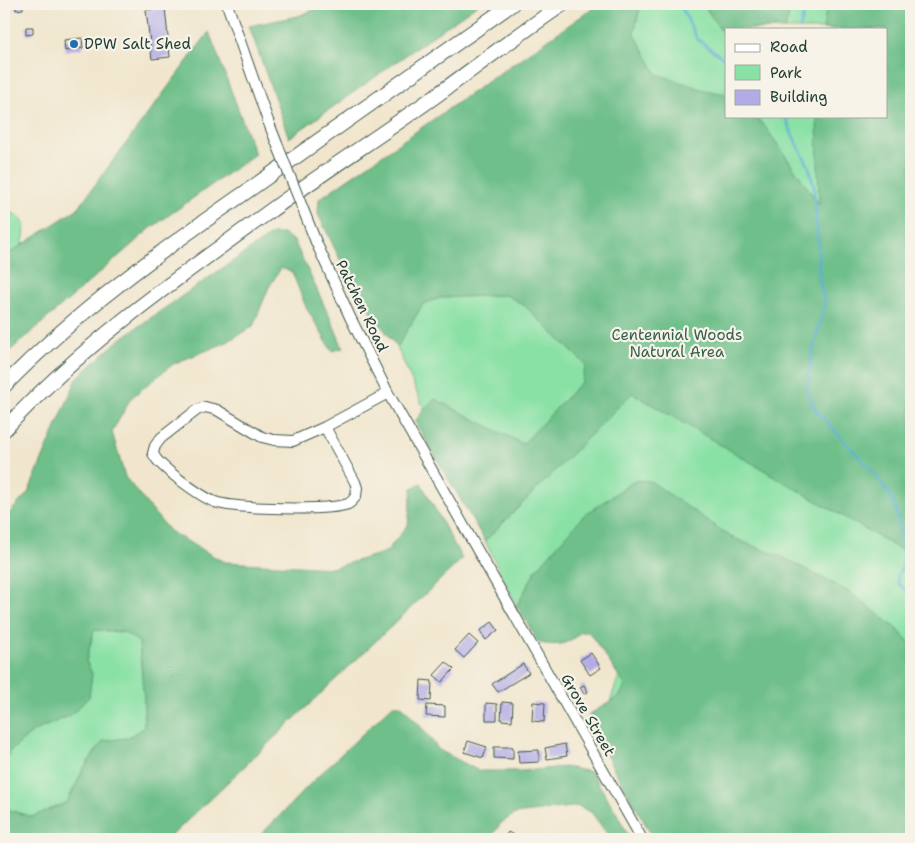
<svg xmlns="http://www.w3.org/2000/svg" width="915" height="843" viewBox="0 0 915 843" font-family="'Shantell Sans',sans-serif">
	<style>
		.green { fill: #89e1a5; stroke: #548f6c; fill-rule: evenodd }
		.forest { fill: #6ebf8a; stroke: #467e5f }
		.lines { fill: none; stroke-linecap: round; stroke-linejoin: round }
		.stream { stroke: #5aafd6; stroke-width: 2.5 }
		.building { fill: #b3abe6 }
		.minor-casing { stroke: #3e564b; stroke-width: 12 }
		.highway-casing { stroke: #3e564b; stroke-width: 16 }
		.minor { stroke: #fff; stroke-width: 10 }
		.highway { stroke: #fff; stroke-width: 14 }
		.minor-bridge-casing { stroke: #3e564b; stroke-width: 12; stroke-linecap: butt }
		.minor-bridge { stroke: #fff; stroke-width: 10 }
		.poi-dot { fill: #1f6fb2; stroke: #f7f3e8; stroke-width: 2 }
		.labels { text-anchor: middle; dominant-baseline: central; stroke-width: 4.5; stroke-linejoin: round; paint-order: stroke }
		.poi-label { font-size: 15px; fill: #1f3d34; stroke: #f7f3e8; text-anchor: start }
		.street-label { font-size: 15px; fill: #1f3d34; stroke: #f7f3e8 }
		.park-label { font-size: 15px; fill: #345e4b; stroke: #f7f3e8 }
	</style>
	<rect width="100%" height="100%" fill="#f7f3e8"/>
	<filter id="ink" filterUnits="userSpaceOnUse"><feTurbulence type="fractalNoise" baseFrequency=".02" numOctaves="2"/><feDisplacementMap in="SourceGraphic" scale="10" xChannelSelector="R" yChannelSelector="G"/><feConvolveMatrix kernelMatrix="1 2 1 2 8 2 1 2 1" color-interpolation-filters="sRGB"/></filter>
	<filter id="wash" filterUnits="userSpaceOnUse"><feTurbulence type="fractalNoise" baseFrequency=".0096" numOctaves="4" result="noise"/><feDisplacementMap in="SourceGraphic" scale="20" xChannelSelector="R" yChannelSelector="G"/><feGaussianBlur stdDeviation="1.12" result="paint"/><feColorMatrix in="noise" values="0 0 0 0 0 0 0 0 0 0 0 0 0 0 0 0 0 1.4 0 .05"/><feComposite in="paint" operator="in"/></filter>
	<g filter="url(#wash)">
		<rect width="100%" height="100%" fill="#f1e6cd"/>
		<path class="green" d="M641,4H911V839L599,735L642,606L536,570L517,606L485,541L513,513L429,404L424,409L397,347L402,339L350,219ZM726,29H886V116H726Z
			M4,211C25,215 28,225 22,245L4,257Z
			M94,630L124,632L139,642L144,698V728L127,738L103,741L84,768L68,802L32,817L9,810L4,803V766L9,752L34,731L71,715L92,674L86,661Z"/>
		<path class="forest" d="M330,4H478L289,138L249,26L298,16Z
			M599,4H641L634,33L657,74L704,90L726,94V116H755L766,128L819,204L817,116H886V29H823L827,4H911V556L632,393L485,541L415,422L424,409L435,399L523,444L582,381L586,365L525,306L506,295L440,298L423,304L397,347L355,290L318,214L319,199Z
			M703,4H792L785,29H726V38Z
			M209,32L255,154L151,228L4,356V257L77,209Z
			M272,234H283L294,241L333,324L343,348L332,351L306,307L292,272L281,268L269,287L253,326L227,342L173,364L131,398L112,432L125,477L169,531L224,562L332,568L386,552L408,525L412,488L421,483L462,559L168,839H4V803L9,810L32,817L67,802L84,768L103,741L127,738L144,728V698L139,642L124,632L94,630L86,661L92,674L89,697L71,715L34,731L9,752L4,766V519L28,493L77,378L120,339Z
			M636,480L650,481L731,537L784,558L851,593L896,628L911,644V839H654L587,722L590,714L620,696L625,685L589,632H581C566,646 558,646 539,643L517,606L536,570L584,515Z
			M393,705H401L423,729L439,750L479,771H522L566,767L591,772L616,812L630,839H611L591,812L578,806L515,814L501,823L490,839H257L312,782Z"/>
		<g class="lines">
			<path class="stream" d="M680,4L697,39L726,60
				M800,29L806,4
				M785,116L792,134L809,167L814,187L818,241L819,280L825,303L812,354L807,390L815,409L872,471L889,493L897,512L903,555V566L898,574V583L911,594"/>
		</g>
		<g id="blocks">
			<path class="building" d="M23,4V9L16,10L15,5Z
				M165,8L170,57L152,59L146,10Z
				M26,27H33V34L26,35Z
				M82,38L83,48L65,51L64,40Z
				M492,622L498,630L486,640L480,631Z
				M469,635L478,643L464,658L455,650Z
				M591,653L601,668L590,675L580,660Z
				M446,662L454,669L442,682L434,675Z
				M523,664L529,673L498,692L492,684Z
				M421,680L432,681L431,701L420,700Z
				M584,685L588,692L584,694L580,687Z
				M502,702L513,703L512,721L501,720Z
				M533,702L545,703L544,722L532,721Z
				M486,703L497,704V720H486Z
				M427,705L445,706V717L426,716Z
				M468,741L487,747L483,758L464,752Z
				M565,744L567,756L547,759L545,748Z
				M494,747H513V759L494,758Z
				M539,750V762L519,763L518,751Z
				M508,832L521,839H504Z"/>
		</g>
	</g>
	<g filter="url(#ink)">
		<use href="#blocks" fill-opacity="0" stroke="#3e564b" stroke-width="1"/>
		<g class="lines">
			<g class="minor-casing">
				<path id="minor" d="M227,4L268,121
					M316,242L350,317L388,393L642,839
					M325,427L355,482L357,488L356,496C354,499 352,502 348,504C329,511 235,509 215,502C202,497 156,465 153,453L155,446L161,438L197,410L205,407L217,410L262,437L274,440L293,441L325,427L388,393"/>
			</g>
			<g class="highway-casing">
				<path id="highway" d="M4,386C76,312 161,251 246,192C334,129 424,67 512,4
					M4,430C81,346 174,280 266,214C321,174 378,137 434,97C477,66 519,34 563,4"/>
			</g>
			<use href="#minor" class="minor"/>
			<use href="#highway" class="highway"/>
			<g class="minor-bridge-casing">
				<path id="minor-bridge" d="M268,121L316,242"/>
			</g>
			<use href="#minor-bridge" class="minor-bridge"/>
		</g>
	</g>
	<circle class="poi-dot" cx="74" cy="44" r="5"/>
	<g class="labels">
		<g class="poi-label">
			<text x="84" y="44">DPW Salt Shed</text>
		</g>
		<g class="street-label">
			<text transform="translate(362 306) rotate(64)">Patchen Road</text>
			<text transform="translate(588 715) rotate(60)">Grove Street</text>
		</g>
		<g class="park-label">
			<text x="677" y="335">Centennial Woods<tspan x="677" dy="17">Natural Area</tspan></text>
		</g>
	</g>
	<rect width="915" height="843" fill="none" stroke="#f7f3e8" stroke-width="20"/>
	<rect x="725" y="28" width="162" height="90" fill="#f7f3e8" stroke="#a1aaa0"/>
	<rect x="735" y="44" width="25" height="8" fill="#ffffff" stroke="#a1aaa0"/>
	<text x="770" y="52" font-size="15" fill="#1f3d34">Road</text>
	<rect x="735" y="65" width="25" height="15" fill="#89e1a5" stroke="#a1aaa0"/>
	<text x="770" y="78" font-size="15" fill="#1f3d34">Park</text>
	<rect x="735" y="90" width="25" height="15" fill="#b3abe6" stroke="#a1aaa0"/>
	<text x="770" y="102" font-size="15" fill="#1f3d34">Building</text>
</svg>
